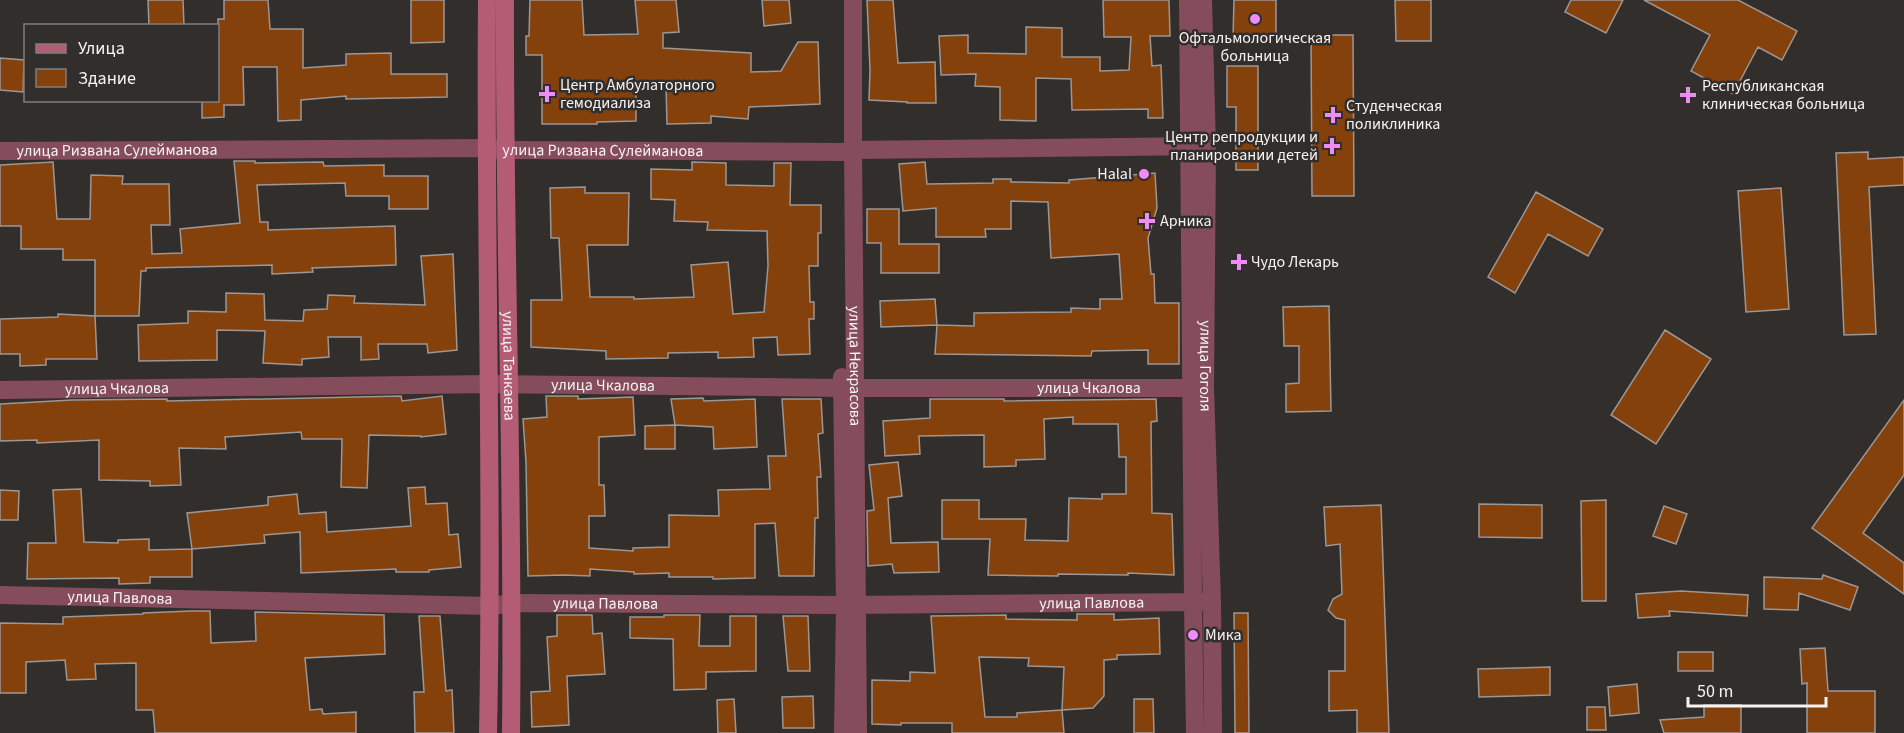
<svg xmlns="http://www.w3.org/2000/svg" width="1904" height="733" viewBox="0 0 1904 733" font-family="'Source Sans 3',sans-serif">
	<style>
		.building { fill: #85410b; stroke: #9c9795; stroke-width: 1.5; fill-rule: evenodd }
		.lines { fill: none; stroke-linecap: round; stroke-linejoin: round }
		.minor { stroke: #854d5b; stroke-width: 18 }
		.tertiary { stroke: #854d5b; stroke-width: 18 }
		.secondary { stroke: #b45c74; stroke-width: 18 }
		.poi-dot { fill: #ef8bf6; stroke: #322e2c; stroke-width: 2 }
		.labels { text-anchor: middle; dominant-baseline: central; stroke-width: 5; stroke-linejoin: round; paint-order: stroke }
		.poi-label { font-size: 16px; fill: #f6f3f2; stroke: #322e2c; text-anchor: start }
		.street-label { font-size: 16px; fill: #f6f3f2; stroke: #322e2c }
	</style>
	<rect width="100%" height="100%" fill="#322e2c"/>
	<path class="building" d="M148,0H183L184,26H149Z
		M224,0H268L270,29H303V68L346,65V54L391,53V74H447V97L346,99V96L301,100V120L278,121L277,67H243L244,105H224V117L202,118V100H218V19H224Z
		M411,0H444V42L411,43Z
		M530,0H582L584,35L638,34L635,0H676L679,32L663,33V48L751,53V72L781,71L798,42H818L820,104L749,107L748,119L711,116V123L667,124L666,87L636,88V121L597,122V124H542V55H526V36H529Z
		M762,0H789L791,23L764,26Z
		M867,0H893L898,63L935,62L936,103H907V102L869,100L870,70Z
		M1103,0H1169L1170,36H1150L1152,66L1161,65L1163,118H1148V109L1072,110L1071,79L1036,78V121L1000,120V87L975,86L976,74L941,75L939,36L968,35V53L1026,54V27L1062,28V57H1100V71L1129,70L1131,37H1104Z
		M1234,0H1276V37H1233Z
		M1395,0H1431V41H1396Z
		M1571,0H1623L1606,33L1565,12Z
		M1644,0H1738L1797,31L1782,60L1758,47L1733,94L1691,71L1710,35Z
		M1311,35H1353L1354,196H1312Z
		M0,58L24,60L23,92L0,90Z
		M1227,66H1258V170H1236V107H1227Z
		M1868,152V159L1904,157V185L1869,187L1876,334L1844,335L1836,153Z
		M234,161H255V163L323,162L324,166L384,165V176H428V209H389V196H346L345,183L257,185L260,222H268V230L395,226L396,265L312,268L313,272L272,274V265L146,268V271H141L139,316H95V260H63V249H21V226H0V165L53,162L57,219H90L91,175L123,176L122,184H169L170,225H151L152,254L182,253L180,229L240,223Z
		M692,162L726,163V185L774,186V163H791L790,205H821V233H818V266H809L810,302H814V319H809L810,354L778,355L777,337L753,338L754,357L718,358V352L668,353V358L606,359V351L531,347V300H562L559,238H551L550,188L585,187V193H629L628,245H587L590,297H634V299L694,297L691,265L728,262L733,314L764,312L768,266L767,231L707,230L708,222L674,221L675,200L651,199V169L692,170Z
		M925,162L927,184L993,183V179H1011V182L1069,183V180L1155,173L1157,208L1148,238L1151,274H1154L1155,303H1179V364H1148V350L1092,351L1091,356L935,354L937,325L974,326V313L1071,312V308L1100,309V299H1122L1119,254L1051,258L1048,202L1011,201V229H985L986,237H936V208L903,211L899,164Z
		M1781,188L1789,309L1746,312L1738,191Z
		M1536,192L1603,229L1588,256L1548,234L1515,293L1488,277Z
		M867,209H899V244H939V273H881V243H867Z
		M453,254L457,350L428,353L427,344H378L379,359L361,360V337H328L329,357L302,359V365L263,363L265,331L217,330V360L139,361L138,325L188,323V311L226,312V293L264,294L265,320L303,321L304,310L327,309L328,295L355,296L354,303L425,305L421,256Z
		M935,299L937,325L881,327L880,301Z
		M1329,306L1331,411L1286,412V384L1299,383V346H1284L1283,307Z
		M58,314L95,316L97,359H46V365L20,366V354H0V319L58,317Z
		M1665,330L1711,359L1656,444L1611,415Z
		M401,396L402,401L442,396L446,434L421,437V436L369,435L367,488L341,487L342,439H302L301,432L225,437L226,449L179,448L181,485L150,486V481L99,480V440L37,443V440L0,441V404L72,400L167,399V401Z
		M546,396H578V399L633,397L635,435L599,437V485H604L605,516H589V548L633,551V548L669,547V515L719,516L718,490L770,489L768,456H786L782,399H821L823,433L818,434L821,477H817L818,518H815L814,576H779L775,523L755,524V578L713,579V577H669V573L634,574V572L590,569V576L564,575L528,576L526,462L523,419L547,417Z
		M703,398L704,401L755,399L757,447L714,449L713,427L675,425L671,399Z
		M930,399H1004V401L1156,399L1157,421L1151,422L1152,513L1172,514L1174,575L1128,573V575L1058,574V576L988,575L990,539H942V500H979V519H1026L1025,540L1068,541L1069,498L1102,499V494H1126V457H1119L1118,424H1073V417L1044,419L1045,459L1016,460V466L984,467V435L919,436L920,454L885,456L883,421L930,418Z
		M1904,400V475L1863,533L1904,563V594L1812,528Z
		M675,425V449H645V426Z
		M898,462L902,496L888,498L891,543L938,542L939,572L894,573L892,564L868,566L867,511L874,510L869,465Z
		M425,487L426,504L447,503L449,535L458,534L461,567L429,570V572H396V569L301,573L300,532L264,535L265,543L192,549L187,513L268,505V497L297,494L299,514L326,512L327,532L411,526L408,488Z
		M81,489L84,542L118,543V540L149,539V550L192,549V577H150V583L119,584V578L27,579L28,543H56L53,490Z
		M0,490L19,491L18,520H0Z
		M1606,500V601H1582L1581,501Z
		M1479,504L1542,505V538L1479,537Z
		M1381,505L1389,733H1357V710L1329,711V671H1345V620L1336,618L1328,610L1333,599L1342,594L1340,544L1326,546L1324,507Z
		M1664,506L1687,514L1676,544L1653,536Z
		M1823,575L1858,587L1850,610L1799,593L1798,610L1764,609V577L1822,579Z
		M1681,591L1748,595L1747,616L1669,611L1670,616L1638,618L1636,594Z
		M191,611H210L211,643L256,641L255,612L384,615L385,654L305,658L310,710L322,709L323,714L356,712V733H155L153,710H136V663L95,664L96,679L67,680L65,660L26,662V693H0V623L63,624V617L143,614V613Z
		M1234,613H1248L1249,733H1235Z
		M1077,614H1114V620L1159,618L1160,654L1117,655V659L1104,660V696L1093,708L1062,710L1064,733H952V723H901V725L872,724V680L910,681V672L935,673L931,616L1006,615V619L1077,620ZM979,657L1029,658L1028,666L1064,667L1062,710L1017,713V717H985Z
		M557,615H592L593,634L602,633L605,674L567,676L569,725L532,727L531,692L550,691L547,637L557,636Z
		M664,615H700L699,646H730V616H756V671L706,672V689L674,690L673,639L630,638V617H664Z
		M419,616H440L446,691L452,690L454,733H415L414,692H424Z
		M783,616H808L810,671H788Z
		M1825,648L1828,691H1875V733H1807V683L1802,684L1800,649Z
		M1678,652H1713V671H1678Z
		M1550,667V695L1479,697L1478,669Z
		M1637,684L1639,713L1610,716L1608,687Z
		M813,696L814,728H783L782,697Z
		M734,699L736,733H718L717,700Z
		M1134,699H1153L1154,733H1134Z
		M1704,705H1741V733H1664L1660,720L1704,717Z
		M1587,707H1605L1606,730H1587Z"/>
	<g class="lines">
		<g class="minor">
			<path id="s1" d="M853,0V150L858,733"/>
			<path id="s2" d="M0,151L486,148L504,150L842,152L853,150L1205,146"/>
			<path d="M842,377L845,605L843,733"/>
			<path id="s3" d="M0,390L489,384L842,388H1205"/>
			<path id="s4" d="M0,595L491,606L513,603L845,605L1207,602"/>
		</g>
		<g class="tertiary">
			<path d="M1188,0L1193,603L1195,733"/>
			<path id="s5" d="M1203,0L1207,146L1205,388L1212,602L1213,733"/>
		</g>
		<g class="secondary">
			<path d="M487,0C485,244 493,489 488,733"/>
			<path id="s6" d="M505,0C504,244 514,489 511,733"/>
		</g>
	</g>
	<g class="poi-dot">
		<circle cx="1255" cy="19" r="6"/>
		<path d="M544 85h6v6h6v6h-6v6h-6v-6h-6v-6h6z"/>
		<path d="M1685 86h6v6h6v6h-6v6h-6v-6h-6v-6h6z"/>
		<path d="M1330 106h6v6h6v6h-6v6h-6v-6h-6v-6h6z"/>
		<path d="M1329 137h6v6h6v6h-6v6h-6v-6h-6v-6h6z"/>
		<circle cx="1144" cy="174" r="6"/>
		<path d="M1144 212h6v6h6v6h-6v6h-6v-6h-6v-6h6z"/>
		<path d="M1236 253h6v6h6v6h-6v6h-6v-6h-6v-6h6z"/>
		<circle cx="1193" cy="635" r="6"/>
	</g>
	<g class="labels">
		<g class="poi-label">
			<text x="1255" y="38" text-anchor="middle">Офтальмологическая<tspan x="1255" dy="18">больница</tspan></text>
			<text x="560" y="85">Центр Амбулаторного<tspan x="560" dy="18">гемодиализа</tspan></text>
			<text x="1702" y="86">Республиканская<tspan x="1702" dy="18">клиническая больница</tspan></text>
			<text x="1346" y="106">Студенческая<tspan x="1346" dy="18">поликлиника</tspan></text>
			<text x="1318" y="137" text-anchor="end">Центр репродукции и<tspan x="1318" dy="18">планировании детей</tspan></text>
			<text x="1132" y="174" text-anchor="end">Halal</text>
			<text x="1160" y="221">Арника</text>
			<text x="1251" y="262">Чудо Лекарь</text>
			<text x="1205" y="635">Мика</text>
		</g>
		<g class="street-label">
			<text stroke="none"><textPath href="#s2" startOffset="603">улица Ризвана Сулейманова</textPath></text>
			<text stroke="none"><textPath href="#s2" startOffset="117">улица Ризвана Сулейманова</textPath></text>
			<text stroke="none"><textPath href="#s6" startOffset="366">улица Танкаева</textPath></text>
			<text stroke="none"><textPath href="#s1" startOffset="366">улица Некрасова</textPath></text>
			<text stroke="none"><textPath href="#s5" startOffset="366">улица Гоголя</textPath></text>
			<text stroke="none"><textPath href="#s3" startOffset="603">улица Чкалова</textPath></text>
			<text stroke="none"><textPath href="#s3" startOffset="1089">улица Чкалова</textPath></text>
			<text stroke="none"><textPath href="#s3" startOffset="117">улица Чкалова</textPath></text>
			<text stroke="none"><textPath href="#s4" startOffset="120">улица Павлова</textPath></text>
			<text stroke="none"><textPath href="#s4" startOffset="606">улица Павлова</textPath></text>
			<text stroke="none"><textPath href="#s4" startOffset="1092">улица Павлова</textPath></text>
		</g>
	</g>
	<rect x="24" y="24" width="195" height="78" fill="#322e2c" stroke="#807d7b" stroke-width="1.5"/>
	<rect x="36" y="44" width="30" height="9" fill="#b45c74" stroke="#807d7b" stroke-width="1.5"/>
	<text x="78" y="54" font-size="18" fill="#f6f3f2">Улица</text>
	<rect x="36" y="69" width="30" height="18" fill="#85410b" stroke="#807d7b" stroke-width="1.5"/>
	<text x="78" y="84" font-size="18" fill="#f6f3f2">Здание</text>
	<path d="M1688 697v9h138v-9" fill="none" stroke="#f6f3f2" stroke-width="3"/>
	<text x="1697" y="697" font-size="18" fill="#f6f3f2" stroke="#322e2c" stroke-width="4.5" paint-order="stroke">50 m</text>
</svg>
